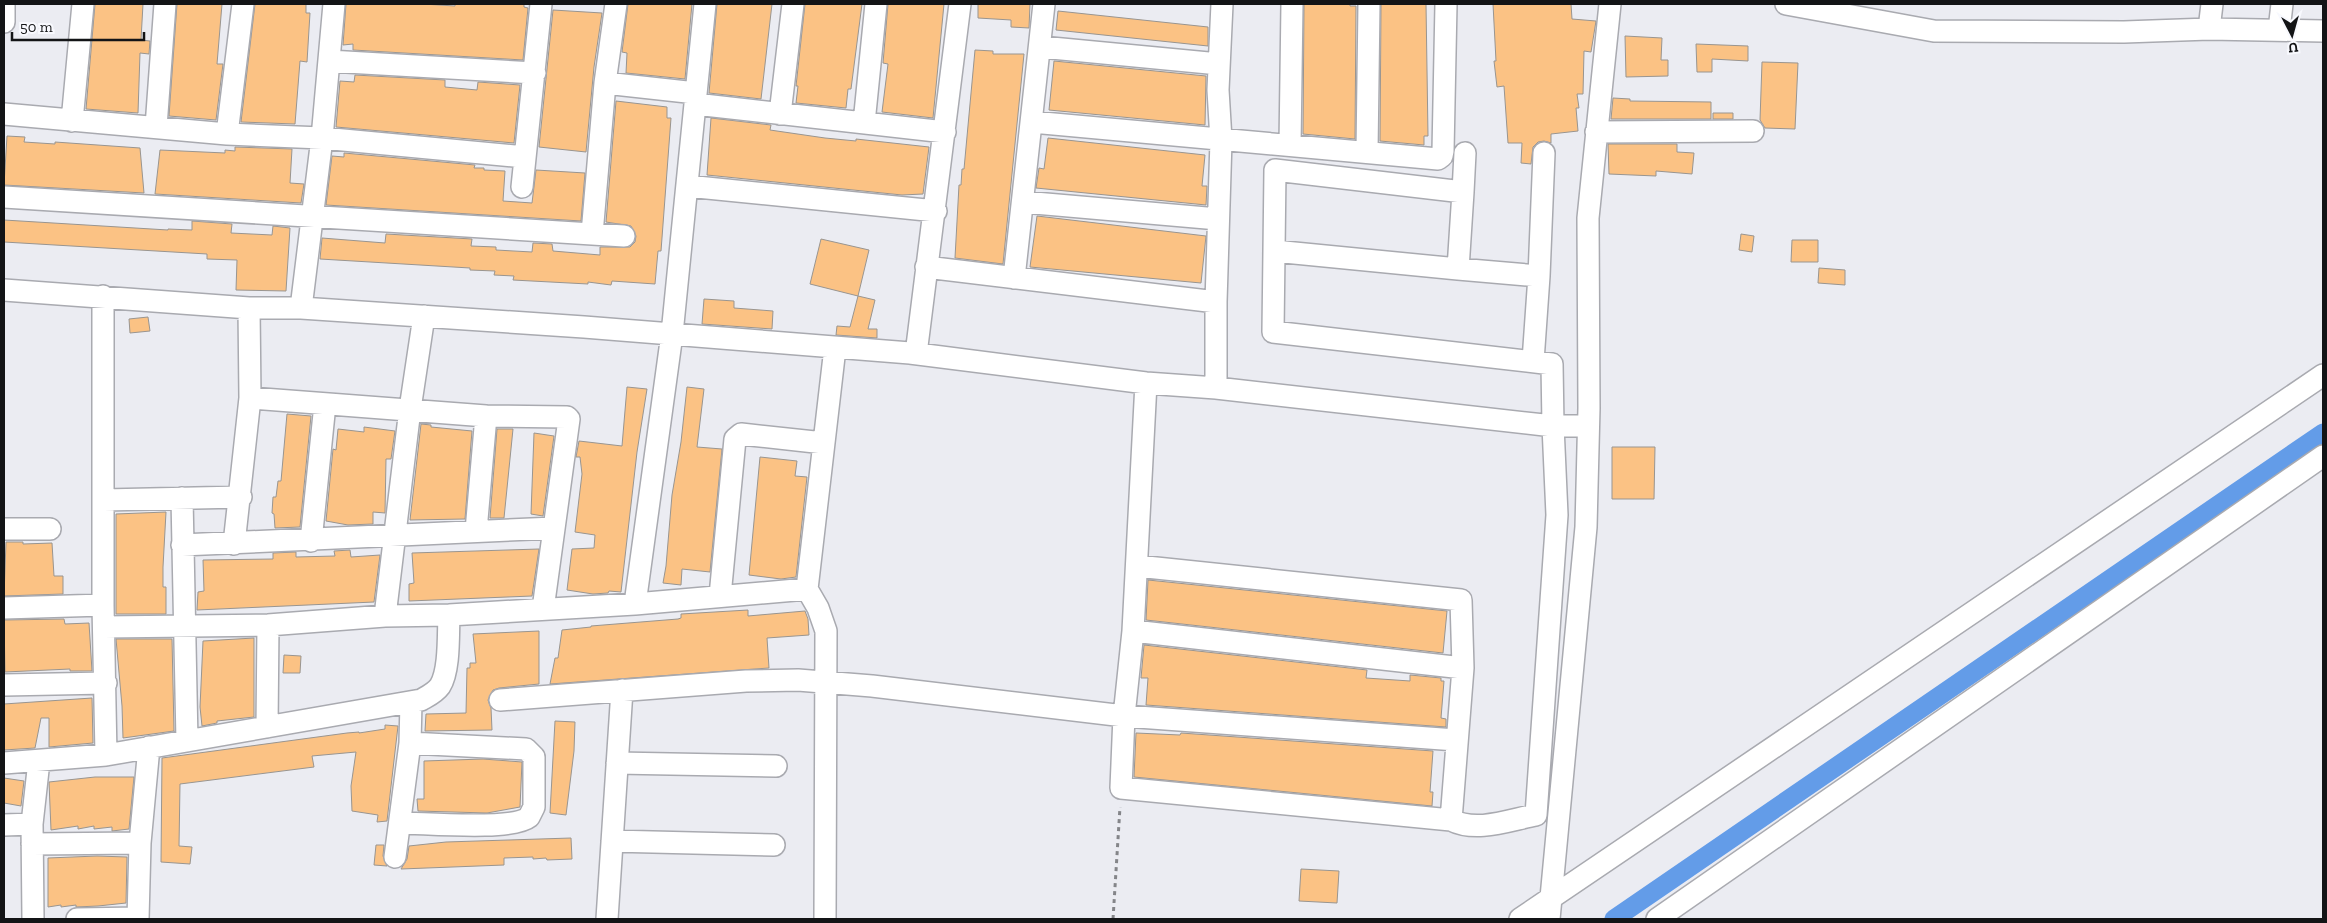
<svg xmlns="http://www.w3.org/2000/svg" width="2327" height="923" viewBox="0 0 2327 923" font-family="'Zilla Slab',serif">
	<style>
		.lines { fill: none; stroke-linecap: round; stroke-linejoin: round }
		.canal { stroke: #639ce8; stroke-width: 19 }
		.building { fill: #fbc284; stroke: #999590 }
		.minor-casing { stroke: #a9aab0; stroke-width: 24 }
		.path { stroke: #848589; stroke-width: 3; stroke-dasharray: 4 4; stroke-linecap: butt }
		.minor { stroke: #fff; stroke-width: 21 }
	</style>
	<rect width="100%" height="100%" fill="#ebecf2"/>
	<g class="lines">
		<path class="canal" d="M1614,919L2323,433"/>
	</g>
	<path class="building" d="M95,4H143L141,40L150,41L149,54L140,53L138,113L86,109Z
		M177,4H222L217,64H223L216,120L169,116Z
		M255,4H306V13H310L307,62L300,61L295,124L241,122Z
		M346,4H423L455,6V4H524V7L528,8L523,60L353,50V44L343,45Z
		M628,4H692L685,79L626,73L627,53L622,52Z
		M717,4H772L761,99L709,93Z
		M805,4H862L851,89H848L846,108L796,103L798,86H796Z
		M888,4H944L933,118L882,112L888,64L883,63Z
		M978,4H1030L1029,28L1011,27V20L978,18Z
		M1304,4H1350V6H1356L1355,139L1303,134Z
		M1381,4H1426L1428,136H1424V145L1380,141Z
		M1493,4H1571L1572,19L1596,21L1591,52L1584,51L1583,94H1577L1579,108H1576L1578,131L1551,134V143L1544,141L1538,142L1533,147L1531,164L1521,163L1522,143H1508L1504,86L1497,87L1494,61H1496Z
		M553,10L602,13L594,67L586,152L539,147Z
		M1058,11L1208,27V46L1056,30Z
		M1625,36L1662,38L1661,60H1668V76L1626,77Z
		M1696,44L1748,46V61L1712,59V72H1697Z
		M975,50L993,51V54H1024L1003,264L955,258L959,185H961L962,169H964Z
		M1054,61L1206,76L1205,125L1049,110Z
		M1762,62L1798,63L1795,129L1765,128L1760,120Z
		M355,75L445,80V87L477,90L478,82L520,85L514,143L336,127L340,81L354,82Z
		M1613,98L1630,99V101L1711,102V119H1611Z
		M616,101L667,107V118H671L661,251H658L655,284L612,281L611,285L588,282V284L513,280L514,276L494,275L495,271L470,270V268L320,259L322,238L385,243L386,234L472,239L471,246L496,247V250L532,252L533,243L552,244L553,251L600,255V247H630L635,242L636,236L631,226L606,222Z
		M1713,113H1733V119H1713Z
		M711,118L771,125L770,130L825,138L856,141V139L929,147L923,194L902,195L707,175Z
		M7,136L25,137L24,142L55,144V142L140,148L144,193L4,185Z
		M1048,138L1205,155L1202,186H1207L1206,205L1036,188L1039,168L1044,169Z
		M1608,144H1677V152L1694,153L1692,174L1656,171V176L1609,174Z
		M235,147L292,149L290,183L304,184L301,203L155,194L160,150L225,153V150L235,151Z
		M344,153L475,165L474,168H484V170L505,171L503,201L532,203L536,170L585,173L581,221L326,205L332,156L344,157Z
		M1037,216L1206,236L1201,283L1030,267Z
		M4,220L168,230V229L192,230V221L232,224L231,233L272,235L273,226L290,228L286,291L236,290L237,260L207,259V254L4,242Z
		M1741,234L1754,236L1752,252L1739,250Z
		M821,239L869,250L858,296L810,284Z
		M1792,240H1818V262H1791Z
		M1819,268L1845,270V285L1818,283Z
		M858,296L875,300L868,329H877V338L836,335L837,326L850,327Z
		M704,299L734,301V308L773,311L772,329L702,324Z
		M148,317L150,331L130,333L129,319Z
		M627,387L647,389L637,452L621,592L609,591L608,593L593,594L567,590L572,549L594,548L595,535L575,532L582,474L580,457H576L579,441L622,446Z
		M687,387L704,389L697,447L722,449L710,572L682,569L681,585L663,583L666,566L672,495L681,442Z
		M287,414L311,416L300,527L275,528L274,514L272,513L273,497H276L278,481H281Z
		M421,424L431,425V427L472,431L465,519L410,520Z
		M364,427L395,431L391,459H386L385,513L373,512V524L348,525L326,521L333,449L336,450L338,429L364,432Z
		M497,429H513L504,518H490Z
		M534,433L554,436L543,516L531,514Z
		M1612,447H1655L1654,499H1612Z
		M760,457L797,461L795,476L807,477L796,577L781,579L749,575Z
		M166,512L163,567V587H166V614H116V514Z
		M6,542H23V544L52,543L54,576H63V594L4,596Z
		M539,549L532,596L409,601V584L414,583L412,553Z
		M350,550L351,557L380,555L374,602L197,610L198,592L204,591L203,560L273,559V553L296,552V557L335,556L334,551Z
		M1148,580L1447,611L1443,653L1146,620Z
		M748,610V616L805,611L808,619L809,635L767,638L769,668L550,684L555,658H558L562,630L591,627V626L678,619L681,618V614Z
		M64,619L65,624L89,623L92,671H70V669L5,672L4,620Z
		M539,631V684L499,688L493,690L488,700L491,708L492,730L425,731L426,714L466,713L467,668H470V663H476L473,634Z
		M254,638V717L217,721V723L202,726L200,707L203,641Z
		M116,639H172L174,731L123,738L122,706Z
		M1144,645L1367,670L1366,678L1410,681V675L1441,678V681H1444L1441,718L1446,719V727L1146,705L1148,678H1141Z
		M284,655L301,656L300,673H283Z
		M92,698L93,743L49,747V718H41L35,748L4,750V704Z
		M555,721L575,722L574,751L566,815L550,813Z
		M385,725L398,726L387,821L377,822L378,815L352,811L351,786L356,752L312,756L314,767L180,784L179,846L192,847L190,864L161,862L162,758L347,733L359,732V733L385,729Z
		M1136,733L1180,735L1181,733L1433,751L1430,792H1433L1432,806L1134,777Z
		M483,759L522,762L520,807L487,813L418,811L417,799H424V761Z
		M95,777H134L129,829L112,831V827L94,829V826L78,829V826L51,830L49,782Z
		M4,778L24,781L21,806L4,803Z
		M571,838L572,859L547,860L546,858L533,859V857L504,858V865L401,869L407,859L409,846L446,842Z
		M376,845H384L383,856L387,866L374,865Z
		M97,856L127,857L126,903L98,906L76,907V905L61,907V905L48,907V858Z
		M1301,869L1339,871L1337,903L1299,901Z"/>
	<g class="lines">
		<g class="minor-casing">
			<path id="minor" d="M1786,4L1934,31L2124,32L2209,29L2323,31
				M4,22V4
				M2209,29L2212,4
				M2279,30L2282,4
				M1041,47L1219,64
				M329,61L535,73
				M605,83L696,93
				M695,104L945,132
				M4,114L227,134L322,138L525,157
				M780,114L793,4
				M72,121L83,4
				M1032,122L1438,159L1442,156L1443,151L1446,4
				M864,123L876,4
				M156,127L165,4
				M1596,132L1753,131
				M227,134L243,4
				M1290,145L1292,4
				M1367,152L1369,4
				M687,186L936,211
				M522,187L541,4
				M1463,192L1465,153
				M4,197L624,236
				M1023,202L1218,219
				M592,234L605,83L616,4
				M1274,251L1458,269L1463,192L1275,170L1273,332L1552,364L1553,426H1588
				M926,267L1216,302
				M1458,269L1539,276L1533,361
				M1539,276L1544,153
				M1014,278L1044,4
				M4,290L249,308H301L584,327L910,353L1146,383L1216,388L1553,426L1557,515L1536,815C1509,820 1477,833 1451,820
				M103,296V605L106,755
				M301,308L322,138L334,4
				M916,354L960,4
				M1216,388V302L1221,140L1218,90L1222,4
				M250,398L486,416L567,417L569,419L543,609
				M182,498L187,741
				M104,500L241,497
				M4,529H50
				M476,531L486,416
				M311,541L325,404
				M234,544L250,398L249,308
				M182,545L554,528
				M1137,566L1461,600L1463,668L1451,820L1121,788L1124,716L1133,631L1146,383
				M720,596L735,439L741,434L824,443
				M635,604L672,334L705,4
				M4,608L103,605
				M385,616L410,409L424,316
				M104,627L268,625L385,616L449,615L635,604L807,589
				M1133,631L1463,668
				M4,685L106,683
				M500,700L746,681L798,680L872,686L1124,716L1456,740
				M267,727L268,625
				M4,763L106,755L421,700C428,696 435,693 440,686C450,670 448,634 449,615
				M617,763L776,766
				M400,823C425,823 512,831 529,817L534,807V757L526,749L410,743
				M4,825L32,824
				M612,841L774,845
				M32,844L140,843
				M395,857L410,743L411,702
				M33,919L32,824L39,761
				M77,919L138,918
				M138,919L140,843L149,747
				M607,919L622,690
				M825,919L826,631L818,608L807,589L835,348
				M1520,919L2323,375
				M1549,919L1586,527L1589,408L1588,218L1610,4
				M1657,919L2323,456"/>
		</g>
		<path class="path" d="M1113,919L1120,807"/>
		<use href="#minor" class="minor"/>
	</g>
	<rect width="2327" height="923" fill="none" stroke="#131416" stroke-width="10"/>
	<g transform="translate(2292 35) rotate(174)" stroke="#f8f9fe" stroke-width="4" paint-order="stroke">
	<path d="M0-4L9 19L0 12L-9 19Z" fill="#131416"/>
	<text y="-8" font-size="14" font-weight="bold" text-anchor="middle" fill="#131416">U</text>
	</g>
	<path d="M12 32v8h132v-8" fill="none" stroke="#131416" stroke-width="2.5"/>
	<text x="20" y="32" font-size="15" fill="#131416" stroke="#f8f9fe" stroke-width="4" paint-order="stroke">50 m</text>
</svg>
